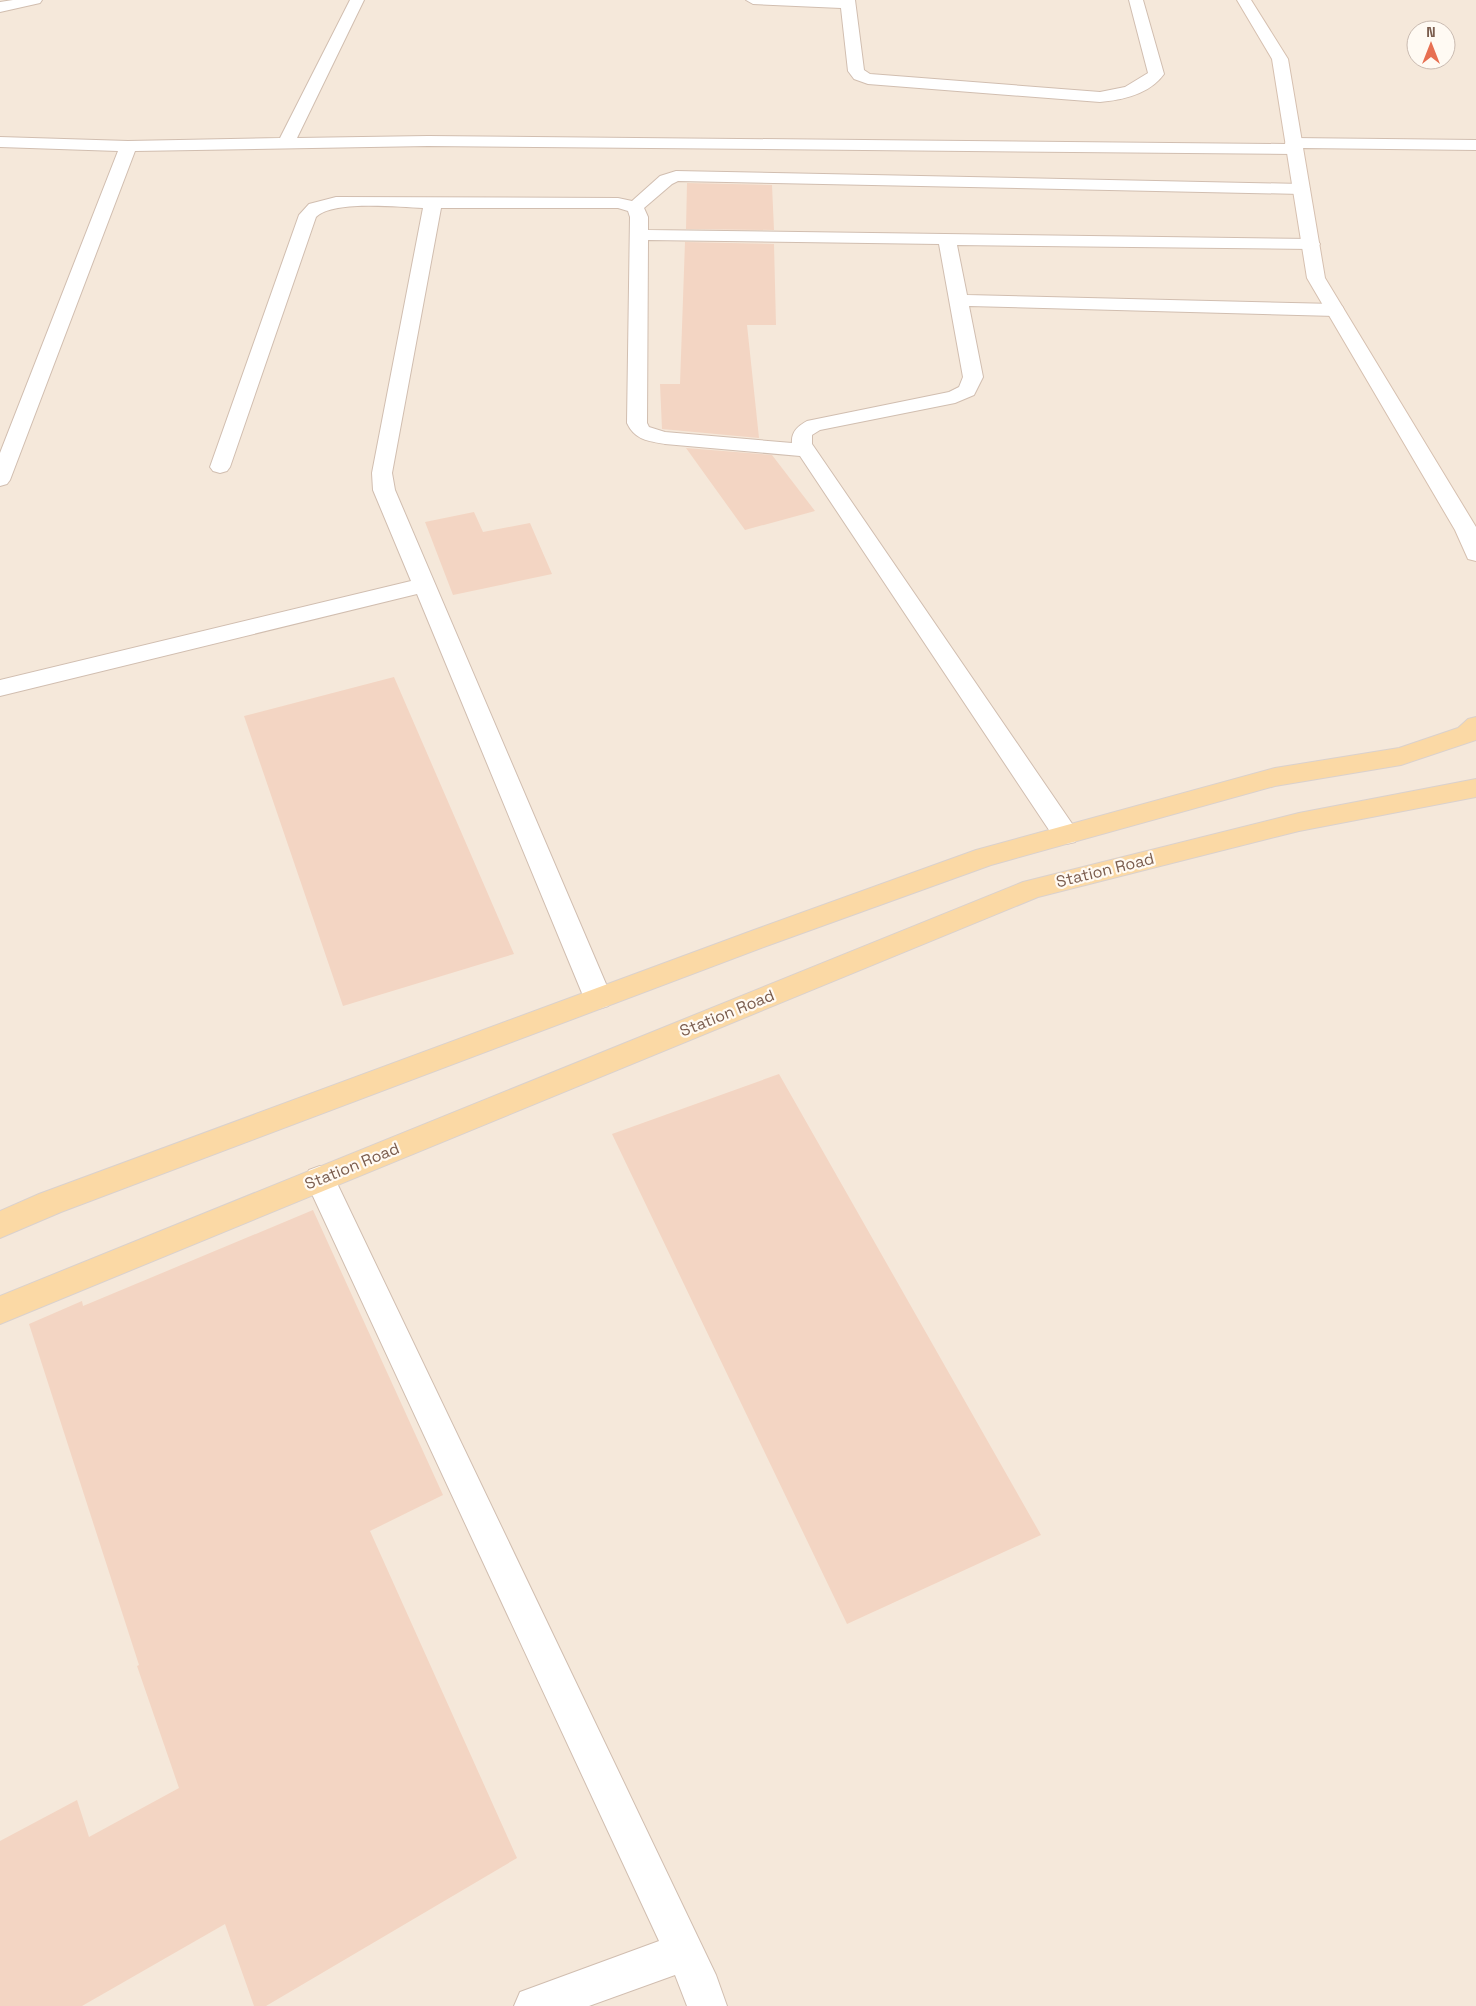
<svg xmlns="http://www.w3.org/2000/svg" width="1476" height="2006" viewBox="0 0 1476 2006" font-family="'Space Grotesk',sans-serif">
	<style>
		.residential { fill: #f5e8da; fill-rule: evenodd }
		.building { fill: #f3d5c3 }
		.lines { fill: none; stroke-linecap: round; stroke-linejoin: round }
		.service-casing { stroke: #d1beb0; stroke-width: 2 }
		.minor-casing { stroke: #d1beb0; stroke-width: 2 }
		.secondary-casing { stroke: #d6c0b0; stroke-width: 2 }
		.primary-casing { stroke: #dad1cd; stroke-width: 2 }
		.service { fill: #fff; fill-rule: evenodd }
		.minor { fill: #fff; fill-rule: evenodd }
		.secondary { fill: #fff; fill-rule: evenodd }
		.primary { fill: #fbd9a5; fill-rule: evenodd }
		.labels { text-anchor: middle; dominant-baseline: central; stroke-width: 4.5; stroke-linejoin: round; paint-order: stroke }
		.street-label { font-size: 16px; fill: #7a5c4d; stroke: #fffaf3 }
	</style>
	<rect width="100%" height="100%" fill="#fdf6ec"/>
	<path class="residential" d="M0,0H1476V2006H0ZM1416,30H1446V60H1416Z"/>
	<path class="building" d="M687,183L772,185L774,230L686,229Z
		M685,242L774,244L776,325H747L759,438L662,429L660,384H680Z
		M686,448L772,455L815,511L745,530Z
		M474,512L483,532L530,523L552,574L453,595L425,522Z
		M394,677L514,954L343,1006L244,716Z
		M779,1074L1041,1535L847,1624L612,1134Z
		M313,1210L443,1495L370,1531L517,1858L266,2006H254L225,1924L82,2006H0V1841L77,1800L89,1837L179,1788L137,1666L139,1665L29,1324L82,1301L83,1306Z"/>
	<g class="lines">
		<g class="service-casing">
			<path id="service" d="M13,0H42L40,3L0,12V2Z
				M746,0H855L864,70L870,74L1100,92L1125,87L1148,73L1129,0H1143L1164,74C1150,94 1123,100 1100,102L868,84L854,79L848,71L841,8L753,4Z"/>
		</g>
		<g class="minor-casing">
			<path id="minor" d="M350,0H364L297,138L428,136L1285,144L1287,139L1293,138L1476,140V150L1302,148L1300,153L1294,154L428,146L135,151L10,480L7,484L0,486V453L118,151L0,147V137L128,141L280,138Z
				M676,171L1301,184L1307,185L1310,189L1307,193L1301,194L678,181L672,184L644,208L648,217V230L1311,239L1317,240L1320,244L1317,248L1311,249L957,245L967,295L1335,304L1342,306L1344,310L1342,314L1335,316L969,306L983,377L974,395L955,403L820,430L812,435V444L1075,828L1079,835L1075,842L1066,844L1057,842L800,456L665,444C648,441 635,440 627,423L630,217L628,211L618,208H441L392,473L395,490L612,998L608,1006L598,1009L588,1006L584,998L417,594L0,696V680L411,581L373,490L372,473L423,208C398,207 333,200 316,217L230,467L227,471L220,473L213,471L210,467L299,215L309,204L336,197L618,198L632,201L660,176ZM648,240L939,244L963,377L959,387L949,392L807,421C798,426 791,432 792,443L665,432L649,427L647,423Z
				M320,1166L331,1170L335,1179L716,1975L727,2006H687L675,1975L589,2006H514L520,1992L659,1941L305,1179L309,1170Z"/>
		</g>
		<g class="secondary-casing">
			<path id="secondary" d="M1237,0H1251L1288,59L1325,278L1476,527V561L1468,559L1455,530L1307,278L1272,59Z"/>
		</g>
		<g class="primary-casing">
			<path id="primary" d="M1476,717V740L1401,765L1275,786L991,865L772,944L61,1212L0,1238V1211L39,1194L754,930L976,850L1275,768L1399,748L1458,728L1468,719Z
				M1476,779V797L1299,831L1038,897L0,1324V1296L1023,882L1299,813Z"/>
		</g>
		<use href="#service" class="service"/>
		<use href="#minor" class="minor"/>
		<use href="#secondary" class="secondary"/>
		<use href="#primary" class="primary"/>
	</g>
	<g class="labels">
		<g class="street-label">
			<text transform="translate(1105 870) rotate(-14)">Station Road</text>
			<text transform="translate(727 1013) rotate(-22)">Station Road</text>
			<text transform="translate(352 1166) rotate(-22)">Station Road</text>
		</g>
	</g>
	<g transform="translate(1431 45)"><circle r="24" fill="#fffaf3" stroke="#cabbb1"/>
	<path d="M0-4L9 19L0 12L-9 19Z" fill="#e76f51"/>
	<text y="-8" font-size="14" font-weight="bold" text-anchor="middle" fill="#7a5c4d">N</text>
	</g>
</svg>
